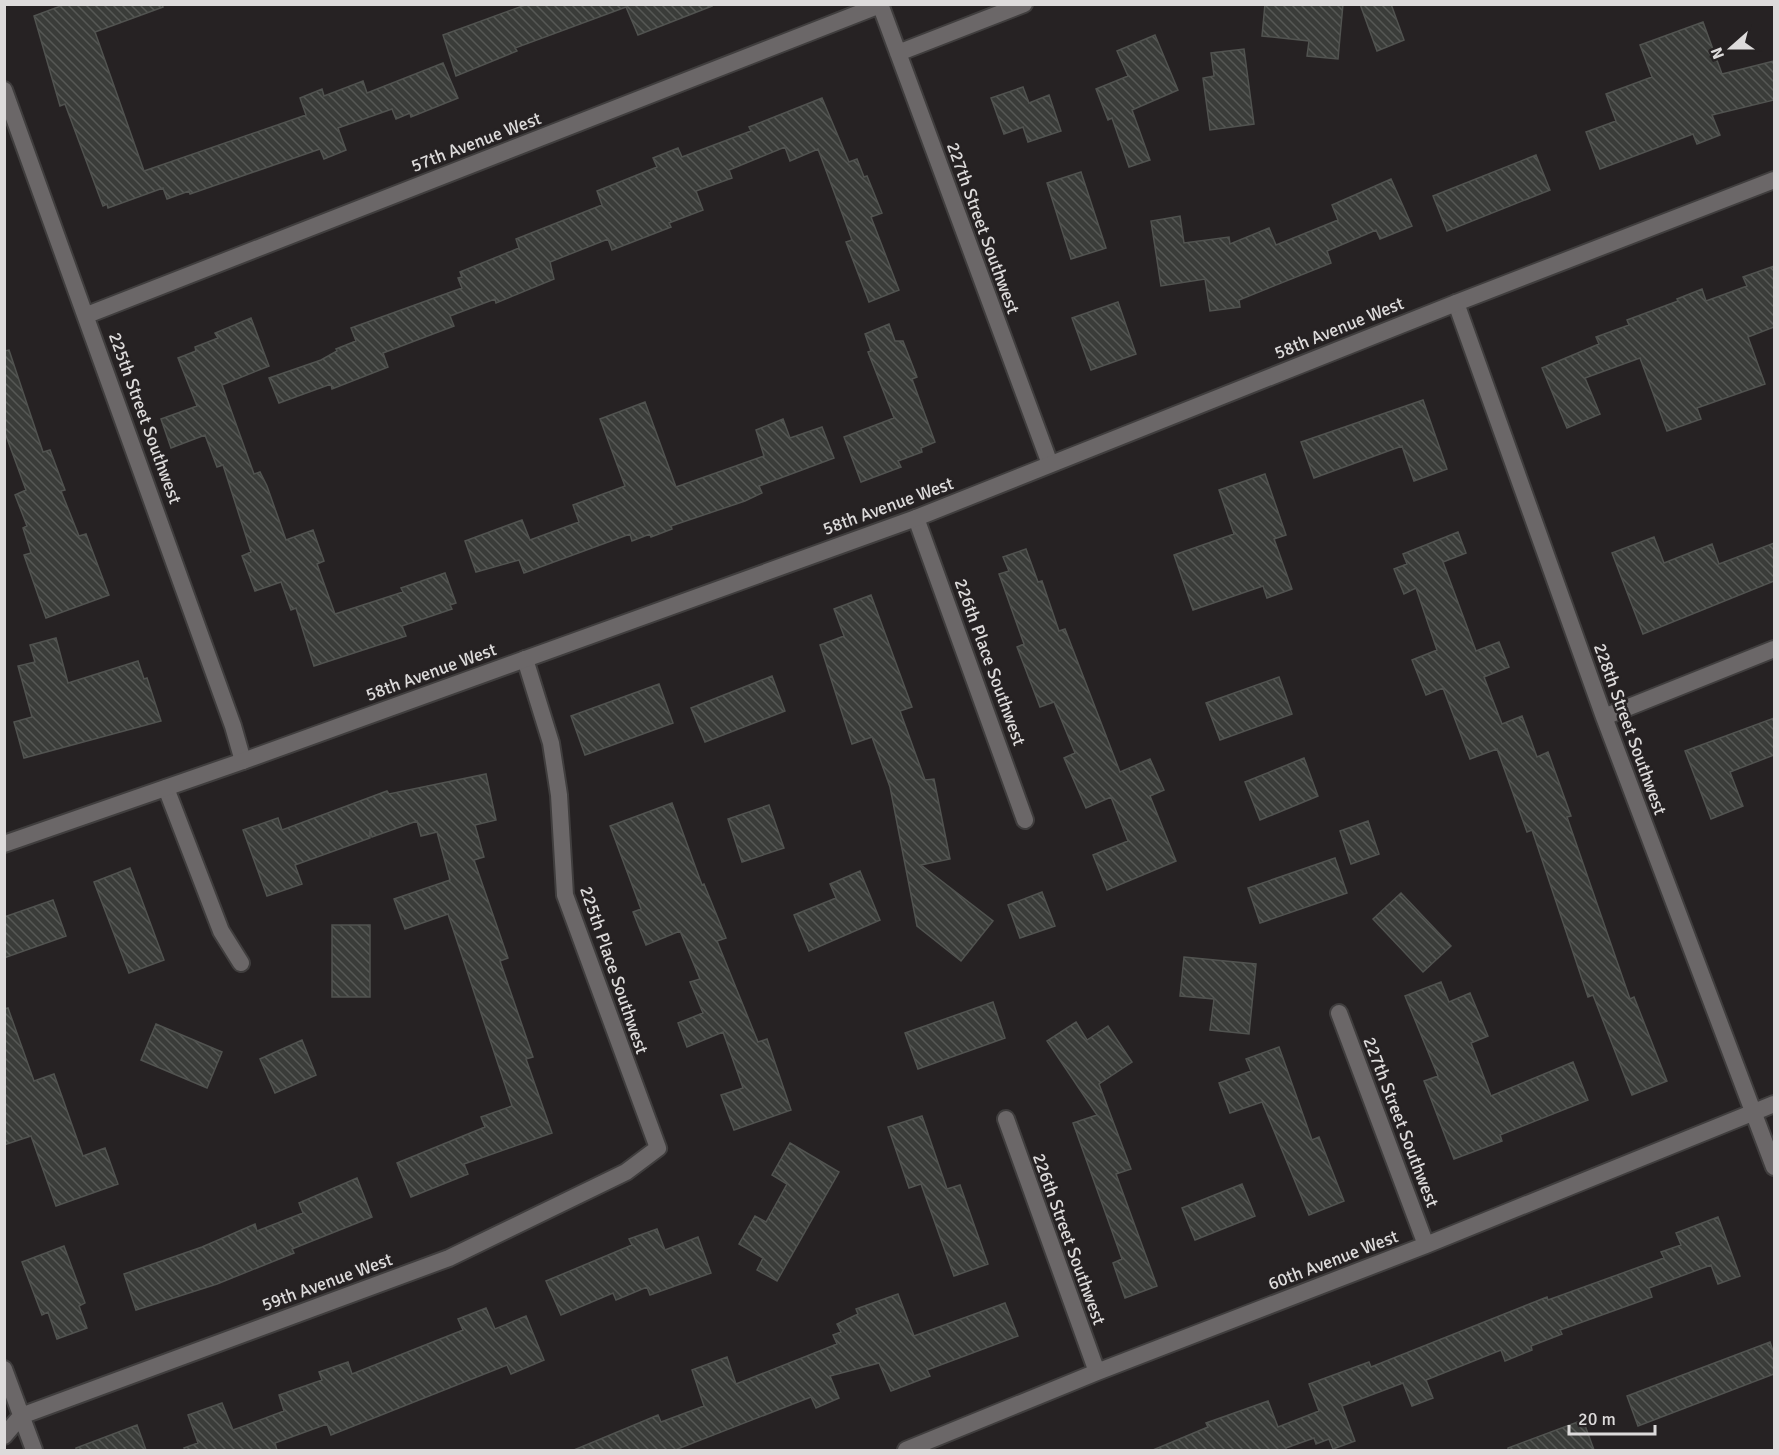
<svg xmlns="http://www.w3.org/2000/svg" width="1779" height="1455" viewBox="0 0 1779 1455" font-family="Signika,sans-serif">
	<style>
		.building { fill: url(#building-back-hatch); stroke: #515350; stroke-width: 1.5 }
		.lines { fill: none; stroke-linecap: round; stroke-linejoin: round }
		.minor-casing { stroke: #403e3e; stroke-width: 20 }
		.tertiary-casing { stroke: #403e3e; stroke-width: 20 }
		.minor { stroke: #6b6768; stroke-width: 16 }
		.tertiary { stroke: #6b6768; stroke-width: 16 }
		.labels { text-anchor: middle; dominant-baseline: central; stroke-width: 5; stroke-linejoin: round; paint-order: stroke }
		.street-label { font-size: 18px; fill: #dddbdb; stroke: #262223 }
	</style>
	<defs>
		<pattern id="building-back-hatch" width="6" height="6" patternUnits="userSpaceOnUse" patternTransform="scale(1.5)"><rect width="6" height="6" fill="#3a3c39"/><path d="M-1 5l2 2M0 0l6 6M5-1l2 2" fill="none" stroke="#565855"/></pattern>
	</defs>
	<rect width="100%" height="100%" fill="#262223"/>
	<path class="building" d="M66,4H162L163,7L95,32L144,171L306,115L300,98L322,89L324,96L363,81L367,93L443,63L458,98L411,117L410,113L396,119L392,109L338,128L346,150L324,159L320,149L190,194L189,191L167,199L163,188L108,208L107,204L103,206L65,104L60,106L34,16Z
		M528,4H711L712,6L638,35L626,7L515,48L517,51L456,76L443,35Z
		M1265,4H1343L1338,59L1307,56L1309,41L1262,36Z
		M1360,4H1391L1404,40L1377,51Z
		M1703,22L1722,74L1774,61V100L1712,115L1720,135L1697,144L1693,134L1600,169L1586,132L1616,121L1606,94L1652,77L1640,45Z
		M1155,35L1178,90L1132,110L1150,160L1129,167L1112,118L1108,120L1096,89L1128,76L1117,51Z
		M1244,49L1254,124L1210,130L1203,78L1214,76L1211,53Z
		M1023,87L1029,103L1049,95L1061,131L1028,142L1023,127L1004,134L991,98Z
		M822,98L849,162L857,159L864,177L867,176L882,213L871,217L899,290L869,302L846,242L852,240L818,149L790,161L785,147L729,170L732,178L696,191L703,210L669,223L671,227L612,250L608,239L550,262L554,279L496,303L495,299L450,316L454,326L383,353L388,367L332,389L331,384L279,403L269,378L321,360L337,351L336,349L356,341L351,328L462,288L458,278L462,277L460,272L519,248L516,239L602,205L597,191L657,167L653,158L678,148L682,157L751,131L749,127Z
		M1536,155L1550,190L1447,231L1433,196Z
		M1081,172L1106,248L1071,259L1047,183Z
		M1391,179L1412,226L1380,239L1376,230L1327,251L1331,263L1239,300L1240,307L1210,311L1205,279L1161,286L1151,221L1180,216L1184,243L1229,237L1230,244L1269,228L1276,245L1338,220L1332,205Z
		M1774,266V327L1748,337L1765,384L1697,408L1701,419L1667,431L1640,358L1585,378L1600,414L1567,428L1542,368L1599,344L1596,337L1629,325L1627,320L1678,301L1677,299L1702,289L1706,301L1747,286L1743,277Z
		M1118,302L1136,354L1091,370L1072,318Z
		M251,318L269,366L222,385L254,474L260,472L267,486L286,540L313,530L324,561L317,564L335,614L403,592L401,588L445,573L456,603L450,605L452,609L402,626L406,636L314,666L296,608L291,610L281,582L255,591L242,556L251,552L223,465L217,467L205,435L171,448L161,419L197,406L178,358L196,351L195,347L218,338L215,333Z
		M889,324L895,341H903L917,377L912,379L935,442L921,448L922,452L898,461L901,467L861,482L844,437L894,418L868,352L871,351L865,334Z
		M9,350L43,452L50,450L65,490L61,491L79,536L86,534L109,595L46,618L24,555L31,553L23,528L27,526L15,495L26,490L4,430V351Z
		M1423,400L1447,469L1414,481L1402,446L1314,478L1301,442Z
		M645,402L676,487L764,456L756,430L783,419L790,438L822,427L834,458L759,486L762,493L745,501L671,526L672,529L651,537L650,534L632,541L630,534L524,573L519,560L476,572L465,541L522,520L530,540L579,522L573,505L625,486L600,419Z
		M1265,474L1286,535L1274,539L1292,589L1267,598L1263,586L1193,610L1174,555L1234,534L1219,490Z
		M1458,532L1466,553L1443,562L1476,651L1499,642L1509,667L1484,677L1502,724L1522,716L1537,757L1548,752L1571,816L1567,817L1630,999L1634,997L1667,1081L1632,1095L1593,995L1588,997L1532,830L1527,832L1497,749L1470,759L1443,688L1426,695L1412,660L1437,650L1416,588L1404,594L1394,569L1407,564L1403,554Z
		M1654,537L1664,563L1712,544L1719,564L1774,543V581L1643,634L1612,553Z
		M1026,549L1038,582L1042,581L1059,631L1065,629L1120,772L1150,759L1164,790L1150,796L1176,861L1107,890L1093,855L1128,841L1111,797L1086,808L1064,758L1075,753L1054,702L1040,707L1017,647L1024,644L999,574L1009,571L1003,557Z
		M871,595L912,707L900,711L925,780L934,779L950,859L921,865L993,921L961,961L917,926L890,787L872,737L852,744L820,645L844,636L834,609Z
		M56,638L68,683L138,661L144,679L147,678L161,721L24,758L14,722L32,717L18,666L35,662L30,645Z
		M772,676L785,711L705,742L691,708Z
		M1279,677L1292,714L1220,740L1206,703Z
		M659,684L673,723L585,755L571,716Z
		M1774,718V755L1730,772L1743,806L1711,819L1685,751Z
		M1304,758L1318,796L1260,820L1245,782Z
		M486,774L496,820L475,825L484,857L474,860L508,958L500,961L533,1057L526,1059L552,1133L464,1164L468,1174L411,1197L397,1163L485,1127L481,1117L512,1106L448,914L405,929L394,899L450,880L437,832L421,836L417,821L372,837L370,829V838L295,865L302,884L267,896L243,830L278,818L282,830L387,791L389,794Z
		M672,803L702,885L704,884L726,938L717,941L758,1042L767,1039L791,1110L734,1130L721,1095L743,1088L723,1032L687,1047L678,1023L703,1013L690,982L700,979L680,931L646,945L633,912L641,909L610,826Z
		M769,805L784,848L742,862L728,819Z
		M1368,821L1379,854L1351,864L1340,831Z
		M1335,858L1347,893L1260,923L1248,888Z
		M130,868L164,960L129,973L94,882Z
		M860,871L880,920L809,951L794,915L836,898L830,884Z
		M1042,892L1055,926L1020,938L1008,905Z
		M1401,893L1451,946L1423,972L1373,919Z
		M53,900L66,936L4,958V917Z
		M332,925H370V997H332Z
		M1184,957L1256,964L1249,1034L1210,1030L1214,999L1180,996Z
		M1441,982L1449,1002L1470,993L1488,1036L1471,1043L1491,1096L1573,1062L1588,1100L1500,1135L1502,1141L1454,1159L1424,1081L1438,1076L1405,996Z
		M993,1002L1005,1038L918,1069L905,1033Z
		M8,1008L34,1081L54,1074L83,1156L105,1148L118,1184L56,1206L31,1136L4,1145V1009Z
		M1076,1022L1087,1040L1108,1026L1132,1062L1099,1084L1131,1169L1116,1174L1157,1286L1125,1298L1113,1263L1122,1259L1073,1123L1097,1115L1047,1041Z
		M156,1024L222,1052L207,1088L141,1060Z
		M302,1040L316,1075L275,1093L260,1059Z
		M1279,1047L1312,1140L1319,1137L1344,1201L1309,1215L1262,1102L1230,1113L1219,1083L1251,1071L1246,1059Z
		M922,1116L947,1189L960,1185L988,1264L954,1276L921,1184L909,1188L888,1127Z
		M790,1143L839,1172L777,1281L757,1270L763,1258L739,1244L755,1216L766,1222L787,1184L772,1175Z
		M357,1178L372,1217L292,1249L294,1253L217,1284L136,1310L124,1274L202,1247L255,1224L257,1231L303,1213L299,1203Z
		M1242,1184L1255,1216L1195,1240L1182,1208Z
		M1718,1217L1740,1276L1718,1284L1711,1265L1649,1288L1652,1297L1560,1330L1562,1334L1531,1346L1532,1350L1505,1361L1501,1350L1426,1380L1433,1398L1412,1406L1403,1383L1342,1406L1355,1441L1333,1449L1329,1439L1316,1444L1314,1438L1286,1448L1287,1450H1153L1208,1427L1206,1423L1268,1401L1278,1427L1319,1411L1309,1384L1369,1362L1371,1367L1547,1297L1548,1300L1664,1258L1661,1252L1681,1245L1676,1233Z
		M657,1229L665,1250L698,1237L711,1273L650,1295L647,1287L616,1300L613,1293L561,1315L546,1281L632,1245L629,1239Z
		M64,1246L85,1303L79,1306L87,1328L57,1339L48,1312L42,1315L22,1262Z
		M898,1294L914,1336L1005,1303L1018,1336L927,1370L930,1376L891,1391L879,1363L830,1376L839,1398L816,1408L811,1397L675,1450H574L658,1415L661,1422L704,1406L692,1370L727,1357L736,1384L837,1344L833,1335L841,1332L837,1324L858,1314L856,1309Z
		M486,1308L495,1329L526,1316L544,1360L511,1374L507,1365L331,1435L327,1424L275,1443L277,1450H185L184,1448L198,1443L188,1415L222,1403L233,1430L284,1411L279,1395L322,1380L319,1372L348,1362L352,1374L463,1330L458,1319Z
		M1770,1342L1774,1354V1374L1638,1426L1627,1396Z
		M1583,1420L1594,1450H1508V1448Z
		M137,1425L146,1450H76V1448Z"/>
	<g class="lines">
		<g class="minor-casing">
			<path id="minor" d="M880,4L1050,464
				M898,53L1024,4
				M4,90L233,726L243,761
				M1456,303L1604,717L1774,1167
				M87,315L880,5
				M916,518L1025,820
				M1604,717L1774,649
				M166,788L221,931L241,963
				M1339,1013L1426,1245
				M1006,1119L1097,1372
				M4,1369L34,1450
				M4,1436L21,1416L449,1258L626,1172L658,1148L565,895L559,795L551,743L525,659
				M906,1450L1097,1372L1426,1245L1774,1104"/>
		</g>
		<g class="tertiary-casing">
			<path id="tertiary" d="M4,844L243,761L916,518L1456,303L1774,180"/>
		</g>
		<use href="#minor" class="minor"/>
		<use href="#tertiary" class="tertiary"/>
	</g>
	<g class="labels">
		<g class="street-label">
			<text transform="translate(476 142) rotate(-21)">57th Avenue West</text>
			<text transform="translate(983 228) rotate(70)">227th Street Southwest</text>
			<text transform="translate(1339 328) rotate(-22)">58th Avenue West</text>
			<text transform="translate(145 418) rotate(70)">225th Street Southwest</text>
			<text transform="translate(888 506) rotate(-20)">58th Avenue West</text>
			<text transform="translate(990 662) rotate(70)">226th Place Southwest</text>
			<text transform="translate(431 672) rotate(-20)">58th Avenue West</text>
			<text transform="translate(1630 729) rotate(70)">228th Street Southwest</text>
			<text transform="translate(614 970) rotate(71)">225th Place Southwest</text>
			<text transform="translate(1401 1122) rotate(69)">227th Street Southwest</text>
			<text transform="translate(1069 1239) rotate(70)">226th Street Southwest</text>
			<text transform="translate(1333 1260) rotate(-21)">60th Avenue West</text>
			<text transform="translate(327 1282) rotate(-20)">59th Avenue West</text>
		</g>
	</g>
	<rect width="1779" height="1455" fill="none" stroke="#dddbdb" stroke-width="12"/>
	<g transform="translate(1731 48) rotate(249)" stroke="#262223" stroke-width="4.5" paint-order="stroke">
	<path d="M0-4.5L10 22L0 15L-10 22Z" fill="#dddbdb"/>
	<text y="-9" font-size="16" font-weight="bold" text-anchor="middle" fill="#dddbdb">N</text>
	</g>
	<path d="M1569 1425v9h86v-9" fill="none" stroke="#dddbdb" stroke-width="3"/>
	<text x="1578" y="1425" font-size="18" fill="#dddbdb" stroke="#262223" stroke-width="4.5" paint-order="stroke">20 m</text>
</svg>
